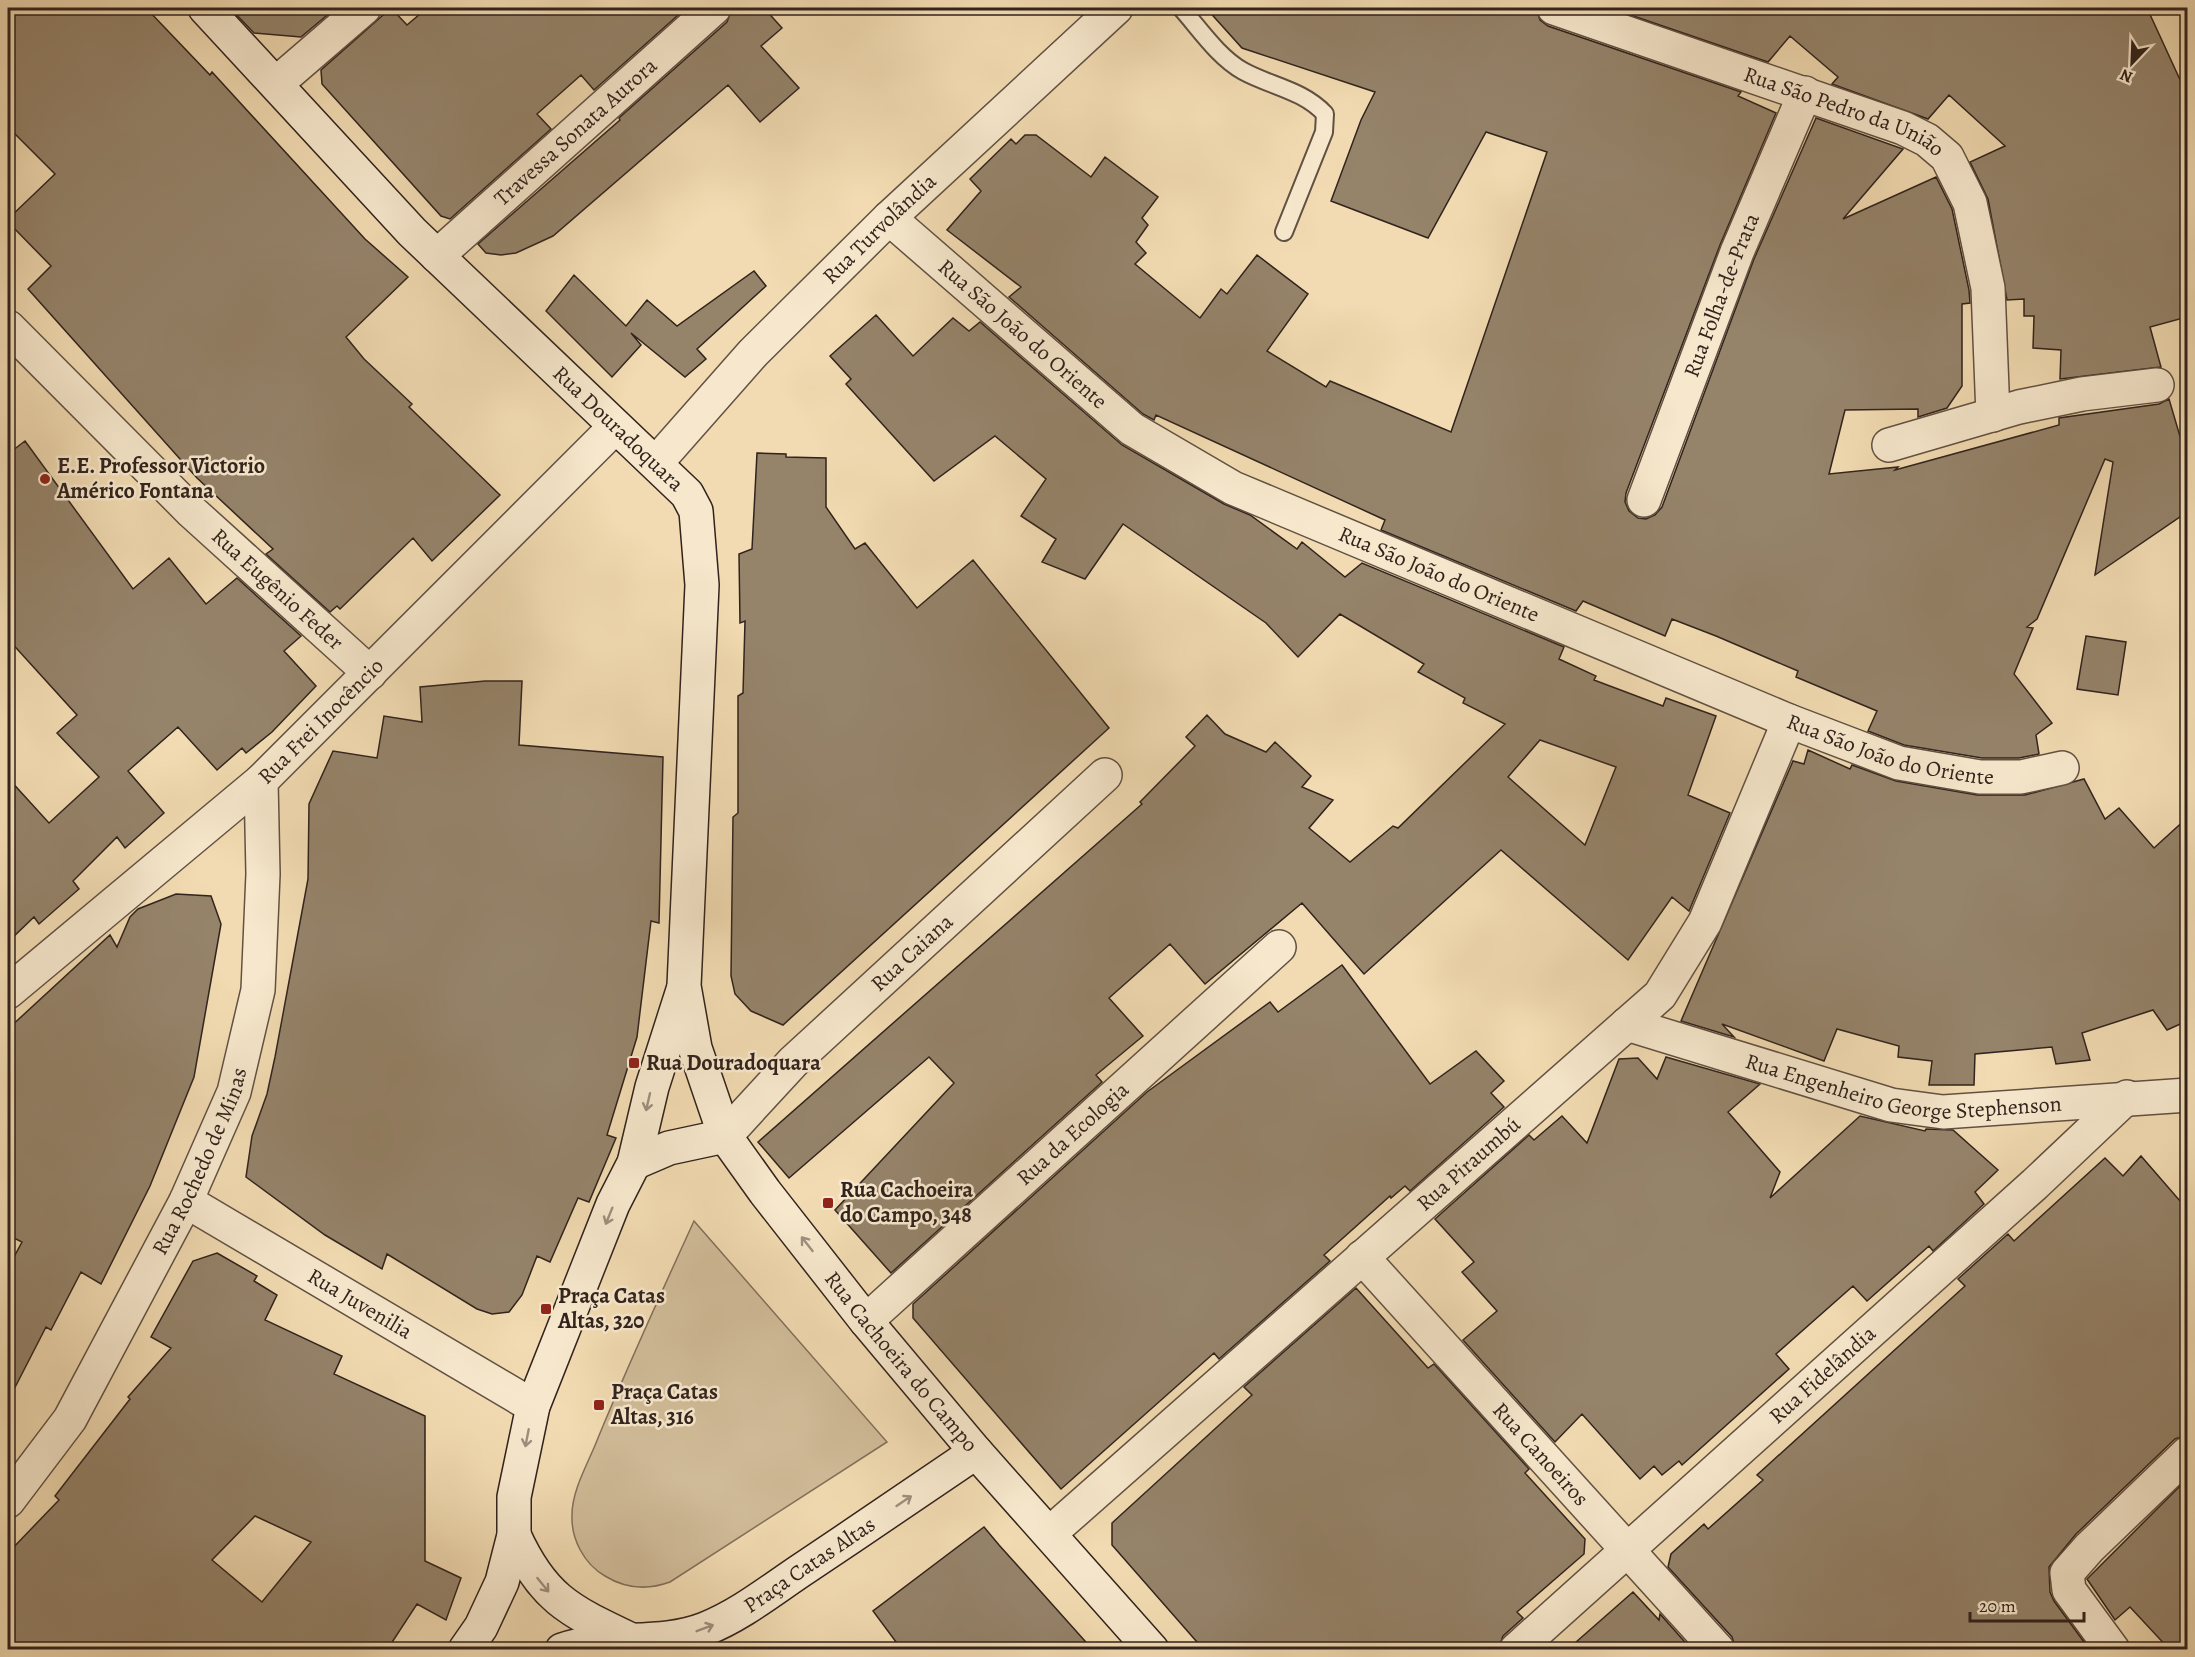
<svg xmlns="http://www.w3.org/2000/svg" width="2195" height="1657" viewBox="0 0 2195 1657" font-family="Alegreya,serif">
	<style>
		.green { fill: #d1bc99; stroke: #81705b; stroke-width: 1.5 }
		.building { fill: #95836a; stroke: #31231d; stroke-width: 1.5; fill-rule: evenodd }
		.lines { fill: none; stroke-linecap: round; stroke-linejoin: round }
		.service-casing { stroke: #615142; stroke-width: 20 }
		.minor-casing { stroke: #615142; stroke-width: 36 }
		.secondary-casing { stroke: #31231d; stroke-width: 36 }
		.service { stroke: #f7e8cd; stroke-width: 16 }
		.minor { stroke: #f7e8cd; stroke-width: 33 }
		.secondary { stroke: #f7e8cd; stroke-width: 33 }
		.oneway { stroke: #9e8f7e }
		.poi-dot { fill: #8f2418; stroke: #f7e8cd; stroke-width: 2 }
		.labels { text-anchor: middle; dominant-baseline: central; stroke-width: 5; stroke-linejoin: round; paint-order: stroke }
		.street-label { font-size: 22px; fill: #31231d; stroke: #f7e8cd }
		.poi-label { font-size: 22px; font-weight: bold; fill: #31231d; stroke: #f7e8cd; text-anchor: start }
	</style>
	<rect width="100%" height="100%" fill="#f2dbb2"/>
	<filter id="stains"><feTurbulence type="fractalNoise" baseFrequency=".00333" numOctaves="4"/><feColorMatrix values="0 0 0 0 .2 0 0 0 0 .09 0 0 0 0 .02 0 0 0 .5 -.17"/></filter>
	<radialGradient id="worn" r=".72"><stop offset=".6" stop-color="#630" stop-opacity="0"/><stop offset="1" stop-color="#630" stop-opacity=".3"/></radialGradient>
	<path class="green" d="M694,1221L887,1442L670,1582C648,1590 626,1589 605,1576C584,1564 571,1539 572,1515C572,1489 589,1462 598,1438C628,1365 661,1293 694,1221Z"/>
	<path class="building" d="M8,8H146L210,75L212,72L365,239L408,277L346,337L364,359L412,404L409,407L500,495L432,561L413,538L340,609L337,606L330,612L266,554L273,549L197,478L28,289L51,266L8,222V219L55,174L8,127Z
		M230,8H328L332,11L301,37L254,33Z
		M391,8L407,25L427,8H686L594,90L581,75L537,114L551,129L450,219L441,216L322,84L321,70Z
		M732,8H764L782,28L761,46L799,88L760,122L728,85L553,236L516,253L501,255L486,253L478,244L620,120L619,118L727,22Z
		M1206,8H1536L1540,20L1548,26L1741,92L1738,96L1776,113L1720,245L1626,493L1625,502L1629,511L1638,518L1646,519L1655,515L1662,507L1754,259L1816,118L1903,149L1843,219L1936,177L1952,209L1969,290L1970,303L1962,304V386L1947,408L1918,417V409L1845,410L1829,474L1898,467L1895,470L2059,425V418L2159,404L2169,399L2187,460V512L2095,575L2113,462L2105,459L2037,619L2027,627L2033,628L2014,674L2052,723L2036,735L2039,754L2019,758H1982L1904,745L1868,731L1877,711L1796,677L1798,671L1716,636L1672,619L1665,636L1583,601L1576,611L1381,530L1385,520L1156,415L1154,420L1143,414L1009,297L1021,287L947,230L981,191L970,179L1011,139L1016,144L1025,135H1036L1091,177L1105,157L1158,197L1142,218L1148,225L1136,242L1146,253L1135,264L1200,318L1221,289L1227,294L1257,255L1308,294L1267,351L1326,387L1330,381L1451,432L1547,152L1486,132L1428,238L1331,201L1361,120L1375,92L1242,48Z
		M1610,8H2147L2187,95V317L2150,327L2161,367L2060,379L2061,350L2033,348L2034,316H2024V299L2007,300L1988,199L1970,162L2005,146L1949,95L1928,119L1832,84L1838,77L1790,36L1768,62Z
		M754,271L766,286L697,349L706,359L685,377L631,333L641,345L612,377L546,311L574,275L626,326L647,300L677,326Z
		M876,315L913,356L953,318L969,331L980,322L1122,445L1224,504L1250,515L1297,549L1302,542L1345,577L1362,563L1564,647L1559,659L1596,676L1594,680L1663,706L1666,698L1716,716L1688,795L1730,813L1689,911L1672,897L1628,960L1501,850L1364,974L1302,903L1205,984L1170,944L1109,998L1143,1036L1096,1075L1102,1082L891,1273L835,1210L954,1083L929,1057L789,1178L758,1142L1142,804L1140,802L1195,746L1186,737L1207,715L1225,734L1266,752L1275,742L1311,776L1302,787L1333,800L1309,828L1350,862L1393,826L1398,828L1505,724L1463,703L1465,698L1418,672L1424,664L1340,614L1298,657L1266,623L1123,524L1085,579L1042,562L1056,539L1021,516L1046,479L995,436L934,481L846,384L851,379L830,356ZM1540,740L1616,767L1585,845L1508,777Z
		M25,441L133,589L169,558L206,604L237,578L301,636L284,651L316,686L272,732L246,753L242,748L217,770L178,727L128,771L164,813L125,848L117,837L73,881L79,889L39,924L34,917L8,942V778L49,823L99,777L57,733L77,715L8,639V454Z
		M757,453L786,454V457L826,458V507L855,549L865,543L917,608L973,560L1109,728L783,1025L751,1011L735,994L731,976L733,817L738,813V696L743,693L745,621L740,623L739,554L752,549Z
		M2086,636L2126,642L2118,695L2077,689Z
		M485,681H522L519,745L663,757L659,923L651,921L637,1037L607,1135L616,1138L589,1202L578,1198L550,1262L537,1256L522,1295L509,1312L492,1314L477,1309L387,1254L382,1269L325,1235L246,1177L252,1136L267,1094L275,1057L303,906L308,879L309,804L333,751L377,758L384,716L422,722L420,687Z
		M1808,750L1850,769L1852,765L1896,781L1977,795H2025L2084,779L2105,819L2119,808L2154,848L2187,818V1021L2167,1030L2153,1010L2082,1033L2090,1060L2056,1064L2052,1047L1975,1054L1974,1085H1929L1932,1061L1898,1057L1899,1046L1837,1029L1824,1061L1722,1024L1734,1037L1681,1021L1793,761L1804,764Z
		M176,894L211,896L221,924L194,1077L150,1186L101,1284L81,1272L51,1330L46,1327L8,1401V1268L22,1242L8,1235V1029L110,935L117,947L130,917L138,909Z
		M1342,965L1430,1084L1476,1051L1504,1081L1491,1093L1504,1107L1410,1191L1405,1186L1391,1198L1390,1196L1324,1255L1330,1261L1219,1359L1214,1353L1061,1489L913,1318V1304L1147,1092L1270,1002L1278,1012Z
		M1666,1057L1760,1084L1728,1112L1780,1172L1770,1198L1860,1116L1925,1131L1926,1129L1953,1130L1998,1170L1975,1192L1984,1204L1933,1251L1929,1246L1867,1301L1853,1286L1776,1354L1789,1369L1682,1465L1679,1461L1662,1475L1654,1466L1640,1479L1582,1414L1555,1442L1463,1340L1497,1311L1462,1272L1474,1262L1435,1219L1529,1135L1534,1140L1562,1116L1587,1143L1619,1059L1638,1058L1657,1079Z
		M2141,1156L2187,1209V1435L2175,1439L2076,1534L2049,1567L2050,1592L2054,1601L2087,1646L2083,1650H1736L1732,1637L1668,1567L1671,1554L1704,1524L1708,1529L1763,1480L1757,1475L1965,1286L1958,1279L2008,1234L2014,1241L2105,1158L2123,1176Z
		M217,1253L257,1276L254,1281L277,1295L265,1320L342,1356L334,1374L425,1416V1561L461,1578L446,1620L417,1604L387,1650H8V1553L59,1500L55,1496L130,1399L128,1397L171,1348L151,1337L193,1261ZM255,1516L311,1542L262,1602L212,1560Z
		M1356,1288L1428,1368L1434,1364L1529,1469L1525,1473L1585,1539L1584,1554L1517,1612L1523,1618L1503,1636L1498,1650H1204L1112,1545V1523L1252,1395L1244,1387Z
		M2187,1479V1650H2170L2130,1607L2115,1620L2087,1579Z
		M984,1527L999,1545L1093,1650H902L873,1611Z
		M1633,1592L1659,1620L1660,1614L1692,1650H1567Z"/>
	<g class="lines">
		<g class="service-casing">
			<path id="service" d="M1181,8C1199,28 1218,57 1243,71C1270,86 1303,90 1325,114L1324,132L1284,232"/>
		</g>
		<g class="minor-casing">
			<g id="minor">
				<path id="s1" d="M1554,8L1903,128L1927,140L1947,157L1970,203L1988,288L1993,415"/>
				<path d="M277,83L364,8"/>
				<path id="s2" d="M889,218L1132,429L1233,488L1789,721L1899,763L1980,777H2021L2062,768"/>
				<path id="s3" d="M437,256L714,8"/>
				<path id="s4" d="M8,327L192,512L370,673"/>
				<path d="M1889,445L2019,407L2082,394L2157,385"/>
				<path id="s5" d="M656,463L753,353L889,218L1116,8"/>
				<path id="s6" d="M1644,500L1737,252L1805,93"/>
				<path id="s7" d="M8,992L261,781L615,427"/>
				<path id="s8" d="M1627,1024L1891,1105L1943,1112L2188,1095"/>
				<path id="s9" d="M725,1136L793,1062L1105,775"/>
				<path id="s10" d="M186,1201L533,1406"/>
				<path id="s11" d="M1362,1257L1718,1650"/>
				<path id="s12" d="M866,1321L1279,947"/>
				<path id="s13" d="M8,1501L70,1419L186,1201L234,1092L258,990L263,874L261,781"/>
				<path id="s14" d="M1050,1533L1660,995L1705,922L1789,721"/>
				<path id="s15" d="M1516,1650L2035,1184L2127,1097"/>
				<path d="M2113,1650L2069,1590L2067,1573L2089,1548L2188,1453"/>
			</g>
		</g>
		<g class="secondary-casing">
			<g id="secondary">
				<path id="s16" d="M205,8L412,232L687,494L696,511L702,585L684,986L695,1048L725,1136L765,1192L866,1321L976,1452L1152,1650"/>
				<path d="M634,1163L669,1148L725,1136"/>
				<path d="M514,1535C542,1597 568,1610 627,1638"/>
				<path d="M465,1650L481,1627L502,1582L514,1535V1497L533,1406L613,1204L634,1163L652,1087L683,990"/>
				<path id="s17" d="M562,1650C608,1634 659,1647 705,1629C741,1615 774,1588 806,1567C863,1529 920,1490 976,1452"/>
			</g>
		</g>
		<use href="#service" class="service"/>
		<use href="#minor" class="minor"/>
		<use href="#secondary" class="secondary"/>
	</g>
	<defs><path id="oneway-shaft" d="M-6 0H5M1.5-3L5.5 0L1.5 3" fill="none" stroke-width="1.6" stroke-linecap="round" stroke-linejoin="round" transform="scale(1.5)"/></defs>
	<g class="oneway">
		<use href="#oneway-shaft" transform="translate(648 1102) rotate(103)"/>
		<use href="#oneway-shaft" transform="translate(609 1216) rotate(112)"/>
		<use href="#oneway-shaft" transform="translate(807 1244) rotate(-128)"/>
		<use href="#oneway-shaft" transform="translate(527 1438) rotate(101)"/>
		<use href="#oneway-shaft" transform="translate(904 1501) rotate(-34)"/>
		<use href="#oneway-shaft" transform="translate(543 1585) rotate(51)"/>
		<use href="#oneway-shaft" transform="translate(705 1628) rotate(-21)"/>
	</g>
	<g class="poi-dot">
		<circle cx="45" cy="479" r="6"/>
		<rect x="628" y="1057" width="12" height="12" rx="3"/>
		<rect x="822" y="1197" width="12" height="12" rx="3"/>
		<rect x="540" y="1303" width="12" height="12" rx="3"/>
		<rect x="593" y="1399" width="12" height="12" rx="3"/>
	</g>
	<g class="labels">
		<g class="street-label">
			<text stroke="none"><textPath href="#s1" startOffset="308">Rua São Pedro da União</textPath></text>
			<text stroke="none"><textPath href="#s3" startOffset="186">Travessa Sonata Aurora</textPath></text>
			<text stroke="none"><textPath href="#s5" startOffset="324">Rua Turvolândia</textPath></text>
			<text stroke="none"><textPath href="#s6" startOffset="219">Rua Folha-de-Prata</textPath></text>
			<text stroke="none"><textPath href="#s2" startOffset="177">Rua São João do Oriente</textPath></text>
			<text stroke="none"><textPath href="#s16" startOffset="590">Rua Douradoquara</textPath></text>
			<text stroke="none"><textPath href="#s2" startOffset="662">Rua São João do Oriente</textPath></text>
			<text stroke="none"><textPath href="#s4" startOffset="376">Rua Eugênio Feder</textPath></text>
			<text stroke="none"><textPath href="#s7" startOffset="414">Rua Frei Inocêncio</textPath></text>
			<text stroke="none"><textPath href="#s2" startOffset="1148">Rua São João do Oriente</textPath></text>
			<text stroke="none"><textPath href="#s9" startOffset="262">Rua Caiana</textPath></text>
			<text stroke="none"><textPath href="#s8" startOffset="286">Rua Engenheiro George Stephenson</textPath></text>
			<text stroke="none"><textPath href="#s12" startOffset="279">Rua da Ecologia</textPath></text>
			<text stroke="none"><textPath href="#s13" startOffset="392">Rua Rochedo de Minas</textPath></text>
			<text stroke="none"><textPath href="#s14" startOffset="558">Rua Piraumbú</textPath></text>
			<text stroke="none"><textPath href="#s10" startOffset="202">Rua Juvenilia</textPath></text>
			<text stroke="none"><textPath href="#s16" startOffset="1622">Rua Cachoeira do Campo</textPath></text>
			<text stroke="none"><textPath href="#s15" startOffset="412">Rua Fidelândia</textPath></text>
			<text stroke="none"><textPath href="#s11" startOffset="266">Rua Canoeiros</textPath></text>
			<text stroke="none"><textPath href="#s17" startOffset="268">Praça Catas Altas</textPath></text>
		</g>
		<g class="poi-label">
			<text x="57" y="466">E.E. Professor Victorio<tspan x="57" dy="25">Américo Fontana</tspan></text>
			<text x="646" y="1063">Rua Douradoquara</text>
			<text x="840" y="1190">Rua Cachoeira<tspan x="840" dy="25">do Campo, 348</tspan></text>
			<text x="558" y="1296">Praça Catas<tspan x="558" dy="25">Altas, 320</tspan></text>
			<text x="611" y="1392">Praça Catas<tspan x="611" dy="25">Altas, 316</tspan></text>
		</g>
	</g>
	<rect width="2195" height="1657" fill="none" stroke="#f2dbb2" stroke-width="30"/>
	<rect x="9" y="9" width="2177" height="1639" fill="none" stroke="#31231d" stroke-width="3"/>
	<rect x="15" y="15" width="2165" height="1627" fill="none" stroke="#31231d" stroke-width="1.5"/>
	<g transform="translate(2132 63) rotate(203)" stroke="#f7e8cd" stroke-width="4.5" paint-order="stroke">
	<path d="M0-4.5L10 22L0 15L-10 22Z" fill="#31231d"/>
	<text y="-9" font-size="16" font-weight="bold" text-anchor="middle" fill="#31231d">N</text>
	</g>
	<path d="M1970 1612v9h114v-9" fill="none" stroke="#31231d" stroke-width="3"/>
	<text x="1979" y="1612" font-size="18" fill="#31231d" stroke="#f7e8cd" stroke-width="4.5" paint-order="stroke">20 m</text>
	<rect width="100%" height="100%" filter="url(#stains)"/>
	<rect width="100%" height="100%" fill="url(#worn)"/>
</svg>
